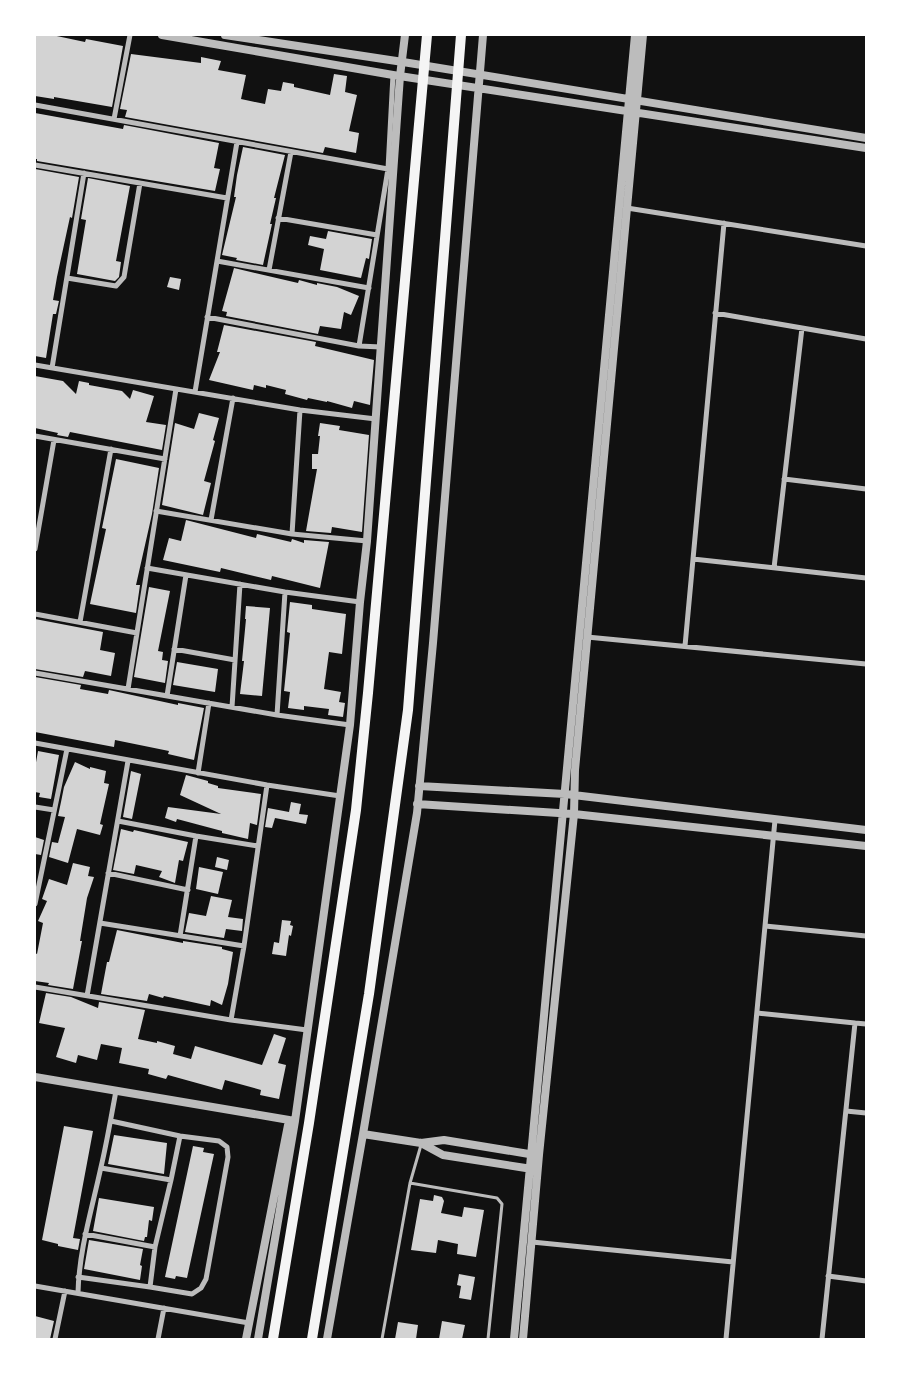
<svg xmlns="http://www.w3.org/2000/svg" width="901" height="1374" viewBox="0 0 901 1374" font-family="'Titillium Web',sans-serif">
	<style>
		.building { fill: #d3d3d3 }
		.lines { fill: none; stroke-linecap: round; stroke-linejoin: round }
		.service { stroke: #bcbcbc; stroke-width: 3 }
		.minor { stroke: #bcbcbc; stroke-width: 5 }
		.tertiary { stroke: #bcbcbc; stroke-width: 8 }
		.trunk { stroke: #f5f5f5; stroke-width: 10 }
	</style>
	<rect width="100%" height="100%" fill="#111"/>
	<path class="building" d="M35,35H52L85,42L86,39L123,46L112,107L54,97V99L35,96Z
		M131,54L201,63V57L221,61L218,70L246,75L241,99L265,104L268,89L281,91L283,82L294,84V87L330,95L334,74L347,76L345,92L357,95L349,131L359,133L356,153L325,147L323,153L125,117L127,110L120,109Z
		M35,113L123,129L124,125L219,143L214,168L220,169L215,191L37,161V159H35Z
		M243,147L285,155L274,198H276L270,224H272L263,265L236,260L237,258L222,255L236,197H234L237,175Z
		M35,169L79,177L72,218L70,217L57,277L53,300L59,301L56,314H53L46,358L35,356Z
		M88,178L130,186L116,261L121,262L119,277L115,281L77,274L86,220L81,219Z
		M328,231L372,239L369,259L366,258L361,278L320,270L324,249L308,245L310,236L326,239Z
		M234,268L298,283L299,280L317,285V283L337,287L359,296L351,315L344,312L341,329L320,326L318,334L226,316L227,312L222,311Z
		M170,277L181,279L179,290L167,287Z
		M224,325L316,342L315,346L374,360L370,405L354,401L352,408L327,401V402L308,398L307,400L285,394L286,390L266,385V388L254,385L253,390L209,380L220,352H217Z
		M35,376L63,381L76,394L79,381L89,383V385L122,391L130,399L133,390L154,396L146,422L166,425L162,450L70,432L68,437L57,435L58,433L35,428Z
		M199,413L219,418L213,440L215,441L204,481L211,483L203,515L162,505L175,423L194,429Z
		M320,423L340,426L339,430L369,435L362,532L332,527L331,533L306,531L317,469H312V454H318L320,436H318Z
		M116,459L159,468L152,514L136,585H140L136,613L90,604L106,529L102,528Z
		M186,520L256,538L257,534L291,542L292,539L304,543V540L329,542L320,588L272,576L271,580L221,568L220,572L163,560L169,538L181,541Z
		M149,587L170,591L158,651L163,652L162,660L168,661L165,683L134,677Z
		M290,602L312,605V609L346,614L342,654L329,652L324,689L341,692L339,702L345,703L343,717L328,715L329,709L304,706V710L288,708L290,692L284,691L290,633L287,632Z
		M246,606L270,608L262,696L240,694L244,661H242L246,619H245Z
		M35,619L103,632L100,650L115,653L111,676L85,671L83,677L35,669Z
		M177,662L218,669L215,692L173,685Z
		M35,677L81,685L80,689L108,694L109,690L178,705V703L204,708L194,760L168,754L169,751L115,740L114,747L35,732Z
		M38,751L59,755L51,799L39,797L40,793L35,792V768Z
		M75,762L90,769V767L106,771L104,783L109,784L100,824L103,825L100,835L77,829L68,863L49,857L52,842L58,843L65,817L58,816L61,802L64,787Z
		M131,771L141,774L132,819L123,817Z
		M186,775L208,781V783L218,786V788L261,794L257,825L250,823L248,839L222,833V831L177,819L176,822L165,818L168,807L221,814L180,795Z
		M291,802L301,804L299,814L308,815L306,824L275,818L272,828L265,827L268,808L289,812Z
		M121,829L133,832L134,830L188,842L183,861L179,860L175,883L159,877L162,871L136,865L134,874L113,870Z
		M35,837L44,840L41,855L35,854Z
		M217,857L229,860L227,870L215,867Z
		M73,863L90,867L88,876L94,877L87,898L80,941H82L73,989L48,985L49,983L35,981V953L37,954L43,923L38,921L47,901L42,899L49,879L67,885Z
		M199,867L223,872L218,894L196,889Z
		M211,896L232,900L228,917L243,919L242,931L226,929L224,938L185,932L189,913L206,916Z
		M282,920L291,921L290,925L293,926L291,936L289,935L286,956L272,954L274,942L279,943Z
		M117,930L183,943V941L222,947V949L233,952L228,984L222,1005L211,1000L210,1006L164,996L163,998L149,994L147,1001L101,994L107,962H109Z
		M46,993L71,997L98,1008L99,1002L145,1010L138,1039L157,1043V1041L175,1046L173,1054L191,1059L195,1046L262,1065L274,1034L286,1038L278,1063L286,1065L279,1099L260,1095L261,1090L225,1080L222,1090L168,1075L166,1079L148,1074L149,1069L119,1063L122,1048L101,1044L97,1060L78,1055L76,1063L56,1057L65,1028L39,1023Z
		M64,1126L93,1131L73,1238L80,1239L78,1250L58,1246V1244L42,1240Z
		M114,1135L167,1143L164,1174L108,1164Z
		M193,1146L204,1148L203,1152L214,1154L187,1278L176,1276L175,1279L165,1277Z
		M434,1195L442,1197L444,1201L441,1213L462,1217L464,1207L484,1210L476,1257L457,1254L458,1244L438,1240L436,1253L411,1250L420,1199L433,1201Z
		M99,1198L154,1207L152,1221L149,1220L147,1237H145L144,1241L93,1231Z
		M89,1240L143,1249L140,1265L142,1266L140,1280L84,1269Z
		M459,1274L475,1277L471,1300L459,1298L461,1286L457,1285Z
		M35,1316L54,1321L50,1339H35Z
		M442,1321L465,1325L462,1339H439Z
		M398,1322L418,1325L416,1339H395Z"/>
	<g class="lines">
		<path class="service" d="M410,1183L421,1145
			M382,1339L410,1183L497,1198L502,1204L488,1339"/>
		<path class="minor" d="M35,105L388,169
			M114,119L130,35
			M35,165L227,198
			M627,208L866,246
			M278,218L377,235
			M217,261L369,288
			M269,270L291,152
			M67,278L116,286L124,277L140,183
			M715,313L866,339
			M207,317L359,346L381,347
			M359,346L388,169L393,75
			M35,365L300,410L376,419
			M52,368L84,173
			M195,392L237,142
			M35,436L165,459
			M784,479L866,489
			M156,511L292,534L367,541
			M211,520L233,398
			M292,534L300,410
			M35,549L54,440
			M693,559L866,578
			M147,568L285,592L360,602
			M774,568L802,328
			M35,614L137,633
			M80,622L111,449
			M587,637L866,664
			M685,646L724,223
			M174,649L235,660
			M35,673L277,715L350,725
			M128,689L176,389
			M167,696L186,575
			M232,707L240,584
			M277,715L285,592
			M35,743L267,785L340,796
			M198,773L209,703
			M35,807L54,810
			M118,821L196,836L258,846
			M108,873L188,890
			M35,904L67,749
			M100,923L244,946
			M765,926L866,936
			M180,936L196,836
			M35,987L231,1020L307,1030
			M87,996L128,761
			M757,1013L855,1023L822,1339
			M231,1020L244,946L267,785
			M855,1023L866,1024
			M846,1111L866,1113
			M171,1180L180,1136
			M85,1234L155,1247L171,1180L101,1168
			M532,1242L733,1262
			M828,1276L866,1281
			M78,1277L150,1287L192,1294L201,1288L206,1279L228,1157L227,1147L219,1141L180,1136L111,1121
			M35,1286L249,1323
			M150,1287L155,1247
			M78,1293C79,1250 92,1209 101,1167C107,1142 111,1117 116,1091
			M55,1339L65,1291
			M158,1339L164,1308
			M726,1339L775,820"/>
		<path class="tertiary" d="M162,35L393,75L866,148
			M225,35L403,62L866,138
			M419,786L565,794L866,830
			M417,804L574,814L866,846
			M35,1077L295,1121
			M363,1134L421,1143L444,1140L535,1155
			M421,1143L443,1155L532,1169
			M246,1339L289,1120
			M258,1339L295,1121L350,725L360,602L367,541L400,76L405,35
			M327,1339L363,1134L417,813L433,643L483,35
			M514,1339L635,35
			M523,1339L539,1155L574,814L575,770L643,35"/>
		<path class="trunk" d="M273,1339L309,1123L356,810L368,693L427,35
			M312,1339L369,994L408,710L461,35"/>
	</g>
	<rect width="901" height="1374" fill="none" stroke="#ffffff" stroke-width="72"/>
</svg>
